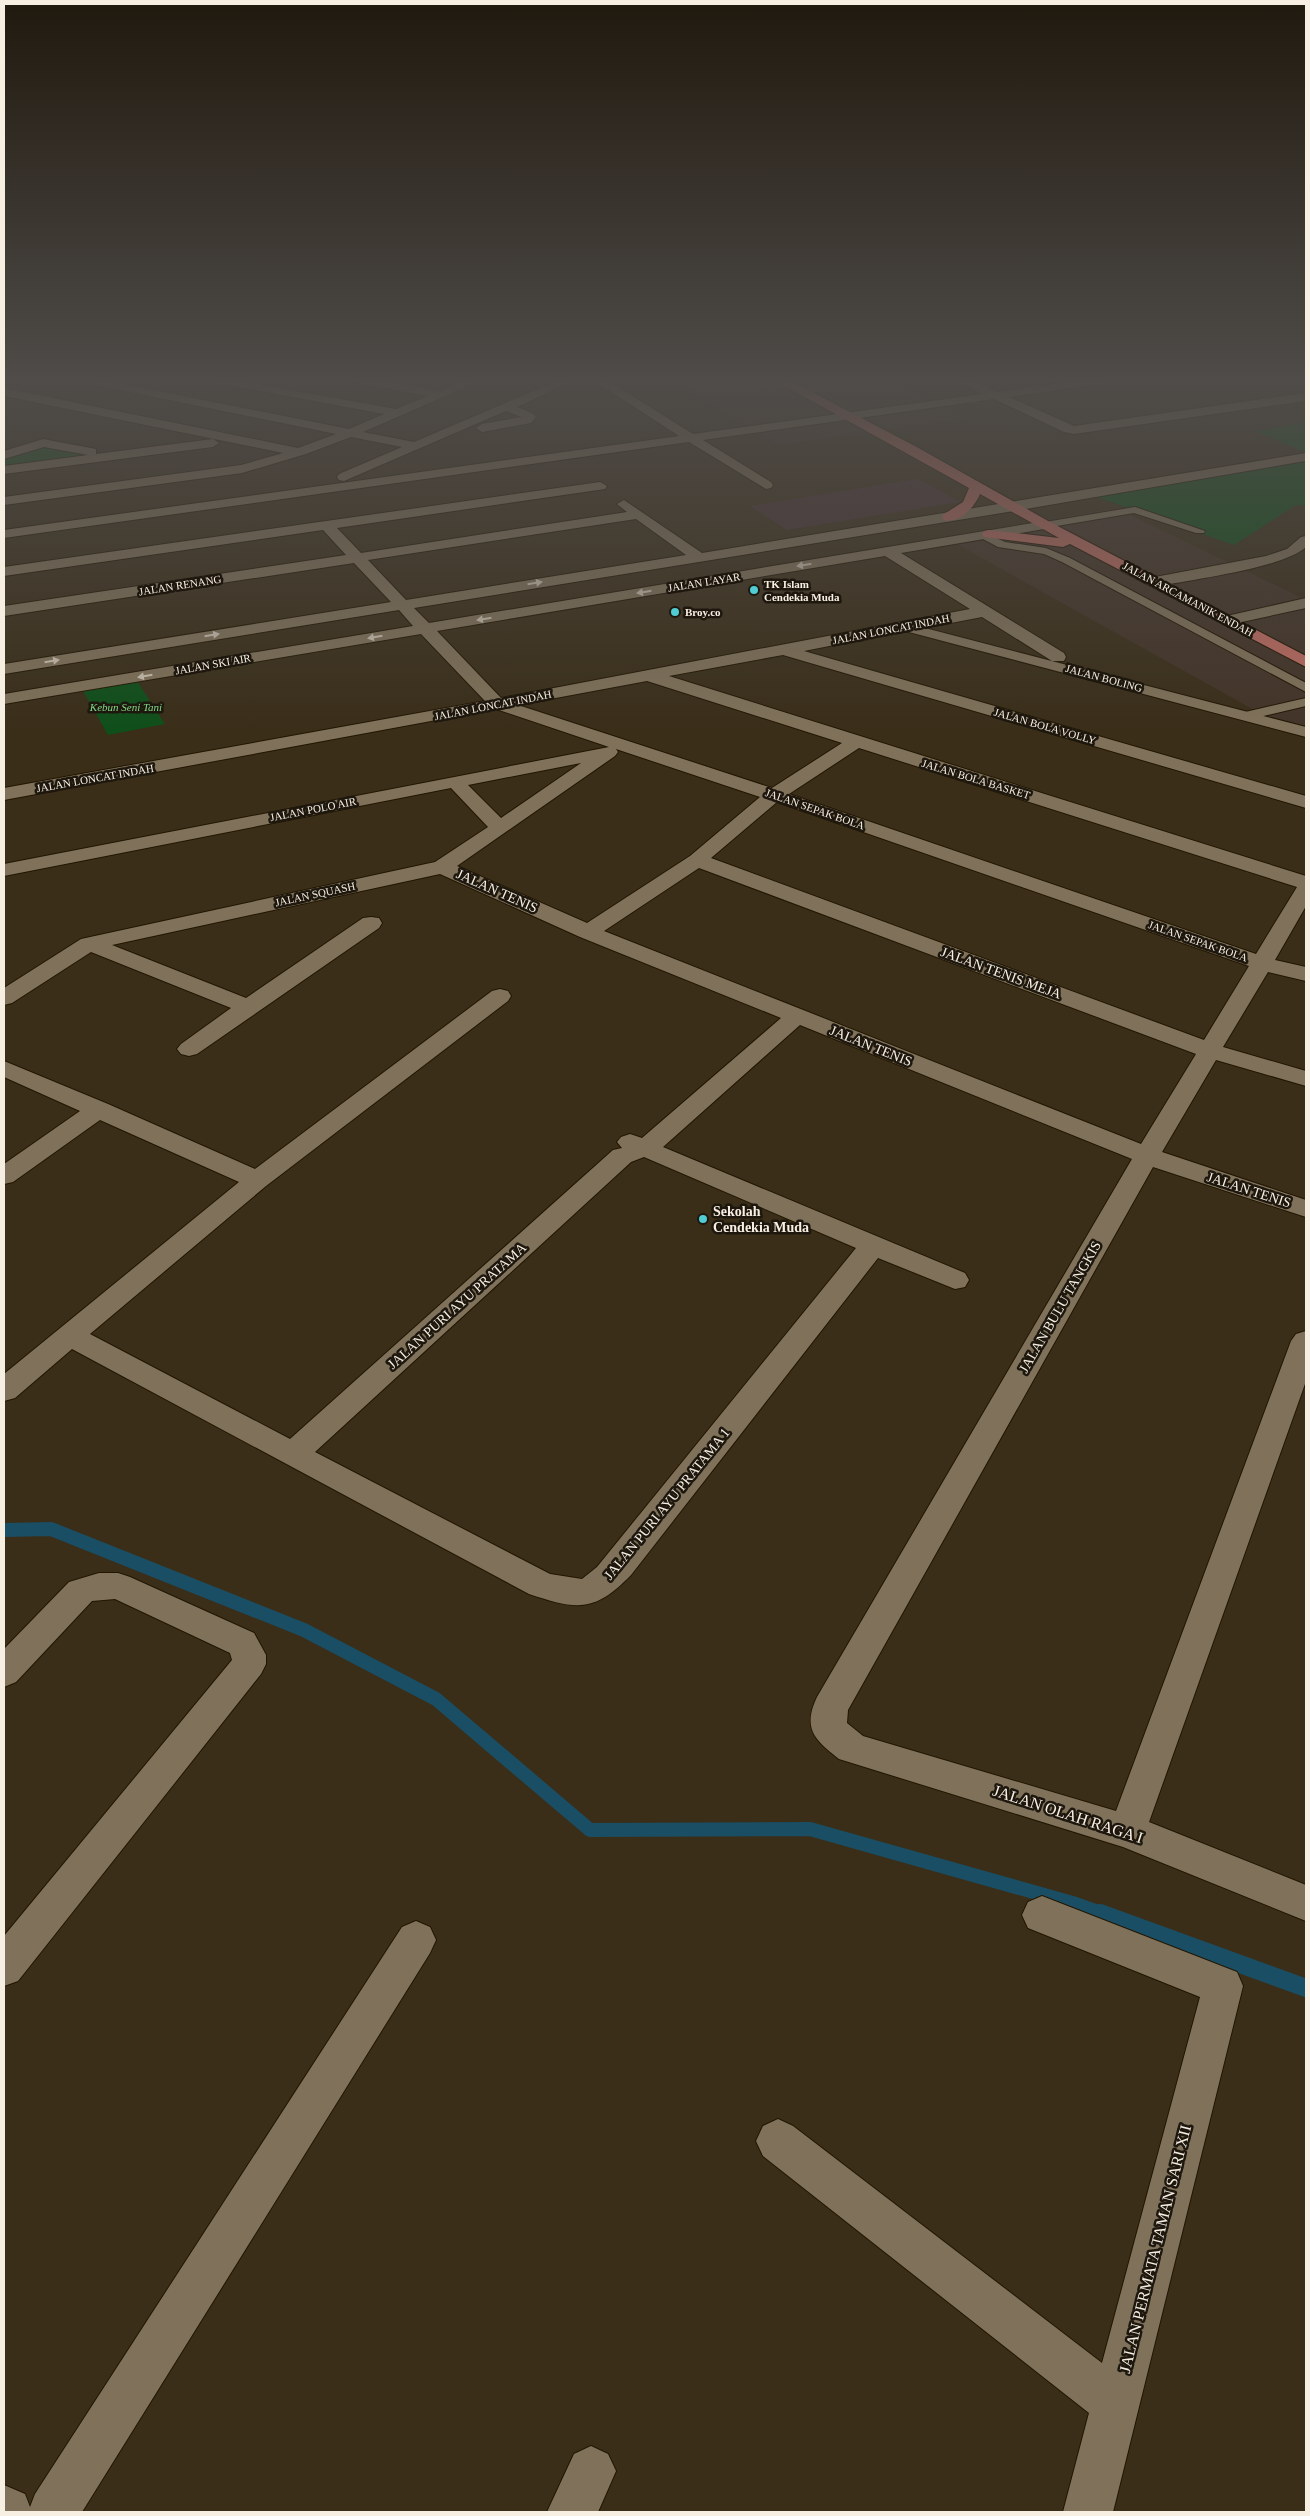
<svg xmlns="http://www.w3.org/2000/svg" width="1310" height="2516" viewBox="0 0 1310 2516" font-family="'Times New Roman',serif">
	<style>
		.commercial { fill: #433428 }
		.education { fill: #463233 }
		.green { fill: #0f4f1a }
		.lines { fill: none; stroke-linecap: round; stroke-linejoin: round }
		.stream-far1 { stroke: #1a4e64; stroke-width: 14 }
		.stream { stroke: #1a4e64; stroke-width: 18 }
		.lane-casing { stroke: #211602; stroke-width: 2 }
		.street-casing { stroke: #211602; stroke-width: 2 }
		.primary-casing { stroke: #211602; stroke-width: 2 }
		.lane { fill: #80725a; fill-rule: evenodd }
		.street { fill: #80725a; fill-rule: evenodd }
		.primary { fill: #bd6b61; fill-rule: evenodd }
		.oneway { fill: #cdc3b2 }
		.poi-dot { fill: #51ccd3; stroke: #1d170e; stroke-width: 2 }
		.labels { text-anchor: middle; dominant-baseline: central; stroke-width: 5; stroke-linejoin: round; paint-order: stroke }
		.far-street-label { font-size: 11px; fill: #f7efe2; stroke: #1d170e }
		.far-poi-label { font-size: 11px; font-weight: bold; fill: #f7efe2; stroke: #1d170e; text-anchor: start }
		.far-park-label { font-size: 11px; font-style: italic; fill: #82d887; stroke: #1d170e }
		.street-label { font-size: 14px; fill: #f7efe2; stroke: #1d170e }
		.poi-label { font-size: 14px; font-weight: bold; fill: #f7efe2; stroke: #1d170e; text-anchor: start }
		.near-street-label { font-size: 16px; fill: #f7efe2; stroke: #1d170e }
	</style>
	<rect width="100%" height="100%" fill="#3a2e19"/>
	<path class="commercial" d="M671,380H887L965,419L779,445Z
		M1116,508L1306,600V739L944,537Z"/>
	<path class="education" d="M918,479L960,502L787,530L750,506Z"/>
	<path class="green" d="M1306,422V453L1255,431Z
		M46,446L91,456L4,467V457L30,448Z
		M1306,460V506L1296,505L1234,545L1094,496Z
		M137,681L165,724L108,735L83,691Z"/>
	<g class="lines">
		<path class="stream-far1" d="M4,1530L51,1529L304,1630L436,1699L590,1830L810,1829L1076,1904L1104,1914"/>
		<path class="stream" d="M1100,1913L1306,1988"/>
		<g class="lane-casing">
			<path id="lane" d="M1135,507L1205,531L1204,533H1196L1134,513L1045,528L1040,525L1045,522Z
				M983,532L1005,542L1046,548L1070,558L1306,683V692L1062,562L1044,554L998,547L979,537V533Z
				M1306,698V706L1246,720L1240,716L1241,713Z"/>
		</g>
		<g class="street-casing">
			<path id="street" d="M92,380H103L349,429L384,414L217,383L211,380H235L396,409L428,396L358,383L352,380H378L440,391L466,380H482L363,432L414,442L559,380H575L517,407L534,414L536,417L531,423L482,432L476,428L482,424L521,417L506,411L344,481L339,480L337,477L339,474L402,447L351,437L306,454L242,473L4,505V497L241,465L283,453L4,396V388L298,448L336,434L96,385L92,384Z
				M593,380H607L693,434L982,394L956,380H971L997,392L1081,380H1111L1105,383L1009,397L1074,426L1306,393V401L1074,434L1064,432L994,399L703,440L771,482L773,485L771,488L766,489L689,442L4,538V530L679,436Z
				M43,439L96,449V454L213,439L219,443L213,447L4,474V466L88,455L44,447L4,459V451Z
				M1306,453L1305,461L1014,511L414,608L429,623L1045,521L1050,522L1052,525L1050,528L901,553L1064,653L1066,657L1064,661H1052L982,617L925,628L1306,727V737L905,631L804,651L1306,796V808L783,655L669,676L1306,876V906L1275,960L1306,967V981L1268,972L1223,1047L1306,1071V1086L1216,1060L1162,1152L1306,1200V1217L1153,1167L848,1710L847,1723L863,1736L1116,1811L1291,1341L1296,1334L1306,1331V1381L1149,1822L1306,1885V1921L1123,1847L839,1759C815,1740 802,1729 817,1697L1132,1159L800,1025L663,1147L965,1273L969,1280L965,1287L955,1289L878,1258L631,1575C594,1613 577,1610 529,1594L72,1349L15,1398L4,1401V1374L239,1182L100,1120L13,1182L4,1184V1164L80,1111L4,1077V1061L108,1104L255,1169L492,991L500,989L508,991L511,996L508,1001L266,1186L90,1334L290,1439L613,1150L622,1148L617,1142L621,1137L630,1134L642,1138L781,1018L580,937L440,874L112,945L246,998L363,918L371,917L379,918L382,923L379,928L197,1054L189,1056L181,1054L177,1049L181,1044L231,1008L91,952L12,1003L4,1005V988L81,939L435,862L488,827L451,788L4,876V864L609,747L496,709L4,800V788L485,701L421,634L4,704V694L413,626L399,610L4,674V664L391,602L354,563L4,616V606L346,555L323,530L4,576V567L600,482L607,486L605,489L337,528L361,553L627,512L617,504L624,500L702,553ZM636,519L686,555L406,600L368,560ZM885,556L970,609L501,698L437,631ZM647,681L842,743L772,788L518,705ZM859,748L1297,887L1256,954L789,794ZM616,749L760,797L690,856L587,923L457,866L615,756L618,752ZM581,763L501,818L468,785ZM777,802L1249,966L1204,1040L711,858ZM699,868L1196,1054L1141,1144L604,931ZM644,1157L856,1248L597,1567L582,1579L550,1574L315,1452L631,1162Z
				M1306,536V547C1281,569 1192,579 1155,587L1147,582L1155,577L1266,556L1287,549L1301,537Z
				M1306,598V608L1228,625L1220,620L1222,617Z
				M99,1573H118L130,1577L254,1633L266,1655V1664L261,1674L18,1981L4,1986V1936L232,1660L230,1653L115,1599L92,1601L16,1682L4,1687V1649L69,1582Z
				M1042,1896L1237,1972L1243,1986L1113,2512H1063L1089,2413L763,2156L756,2141L763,2126L778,2119L793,2126L1102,2363L1200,1997L1028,1928L1022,1915L1028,1902Z
				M416,1921L430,1927L436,1940L430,1953L82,2512H4V2485L25,2494L30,2507L35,2494L402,1927Z
				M591,2446L608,2454L616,2471L598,2512H547L574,2454Z"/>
		</g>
		<g class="primary-casing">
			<path id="primary" d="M774,380H789L915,446L1050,522L1306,656V667L1070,544L1063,547L984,537L982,534L984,531L989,530L1059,538L980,494C975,507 959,524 944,520L942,517L944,514L963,502L969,488Z"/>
		</g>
		<use href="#lane" class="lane"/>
		<use href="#street" class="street"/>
		<use href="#primary" class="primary"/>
	</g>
	<defs><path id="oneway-solid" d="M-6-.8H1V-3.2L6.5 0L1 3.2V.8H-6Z" transform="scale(1.25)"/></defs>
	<g class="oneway">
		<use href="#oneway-solid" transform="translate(804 565) rotate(171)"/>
		<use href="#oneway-solid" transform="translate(535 583) rotate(-9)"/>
		<use href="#oneway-solid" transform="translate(644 592) rotate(171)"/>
		<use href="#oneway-solid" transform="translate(484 619) rotate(171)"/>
		<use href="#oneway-solid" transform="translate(212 635) rotate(-9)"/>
		<use href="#oneway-solid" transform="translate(375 637) rotate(170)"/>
		<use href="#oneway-solid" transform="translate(52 661) rotate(-9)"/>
		<use href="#oneway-solid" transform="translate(145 676) rotate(170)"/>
	</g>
	<linearGradient id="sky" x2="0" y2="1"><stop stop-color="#20190e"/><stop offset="0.52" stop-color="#4f4c49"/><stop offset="1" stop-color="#4f4c49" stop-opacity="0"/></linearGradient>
	<rect width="1310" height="732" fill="url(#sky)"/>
	<g class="poi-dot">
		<circle cx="754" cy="590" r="5"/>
		<circle cx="675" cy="612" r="5"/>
		<circle cx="703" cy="1219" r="5"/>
	</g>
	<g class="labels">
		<g class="far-street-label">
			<text transform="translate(704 582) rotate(-9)">JALAN LAYAR</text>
			<text transform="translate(180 585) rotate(-9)">JALAN RENANG</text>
			<text transform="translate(1188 599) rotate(28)">JALAN ARCAMANIK ENDAH</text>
			<text transform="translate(891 629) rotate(-11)">JALAN LONCAT INDAH</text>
			<text transform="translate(213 664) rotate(-10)">JALAN SKI AIR</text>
			<text transform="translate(1104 678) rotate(15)">JALAN BOLING</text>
			<text transform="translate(493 705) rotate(-11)">JALAN LONCAT INDAH</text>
			<text transform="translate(1045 726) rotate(16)">JALAN BOLA VOLLY</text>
			<text transform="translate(95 778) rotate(-10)">JALAN LONCAT INDAH</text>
			<text transform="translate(976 779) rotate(17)">JALAN BOLA BASKET</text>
			<text transform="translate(313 809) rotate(-11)">JALAN POLO AIR</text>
			<text transform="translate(815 809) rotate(19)">JALAN SEPAK BOLA</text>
			<text transform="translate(315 894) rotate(-12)">JALAN SQUASH</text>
			<text transform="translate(1198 941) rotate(19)">JALAN SEPAK BOLA</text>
		</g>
		<g class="far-poi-label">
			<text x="764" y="584">TK Islam<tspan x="764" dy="13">Cendekia Muda</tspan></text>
			<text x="685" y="612">Broy.co</text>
		</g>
		<g class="far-park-label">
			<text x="126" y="707">Kebun Seni Tani</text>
		</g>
		<g class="street-label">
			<text transform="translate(497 891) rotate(24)">JALAN TENIS</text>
			<text transform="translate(1001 973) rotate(20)">JALAN TENIS MEJA</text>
			<text transform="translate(871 1046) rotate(22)">JALAN TENIS</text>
			<text transform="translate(1249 1190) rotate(18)">JALAN TENIS</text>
			<text transform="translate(457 1306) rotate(-42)">JALAN PURI AYU PRATAMA</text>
			<text transform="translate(1060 1307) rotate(-60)">JALAN BULU TANGKIS</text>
			<text transform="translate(667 1504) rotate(-51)">JALAN PURI AYU PRATAMA 1</text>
		</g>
		<g class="poi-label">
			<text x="713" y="1211">Sekolah<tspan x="713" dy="16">Cendekia Muda</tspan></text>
		</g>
		<g class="near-street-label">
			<text transform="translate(1068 1814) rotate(18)">JALAN OLAH RAGA I</text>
			<text transform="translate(1155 2249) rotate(-76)">JALAN PERMATA TAMAN SARI XII</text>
		</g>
	</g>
	<rect width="1310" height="2516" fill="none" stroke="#f7efe2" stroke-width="10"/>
</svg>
